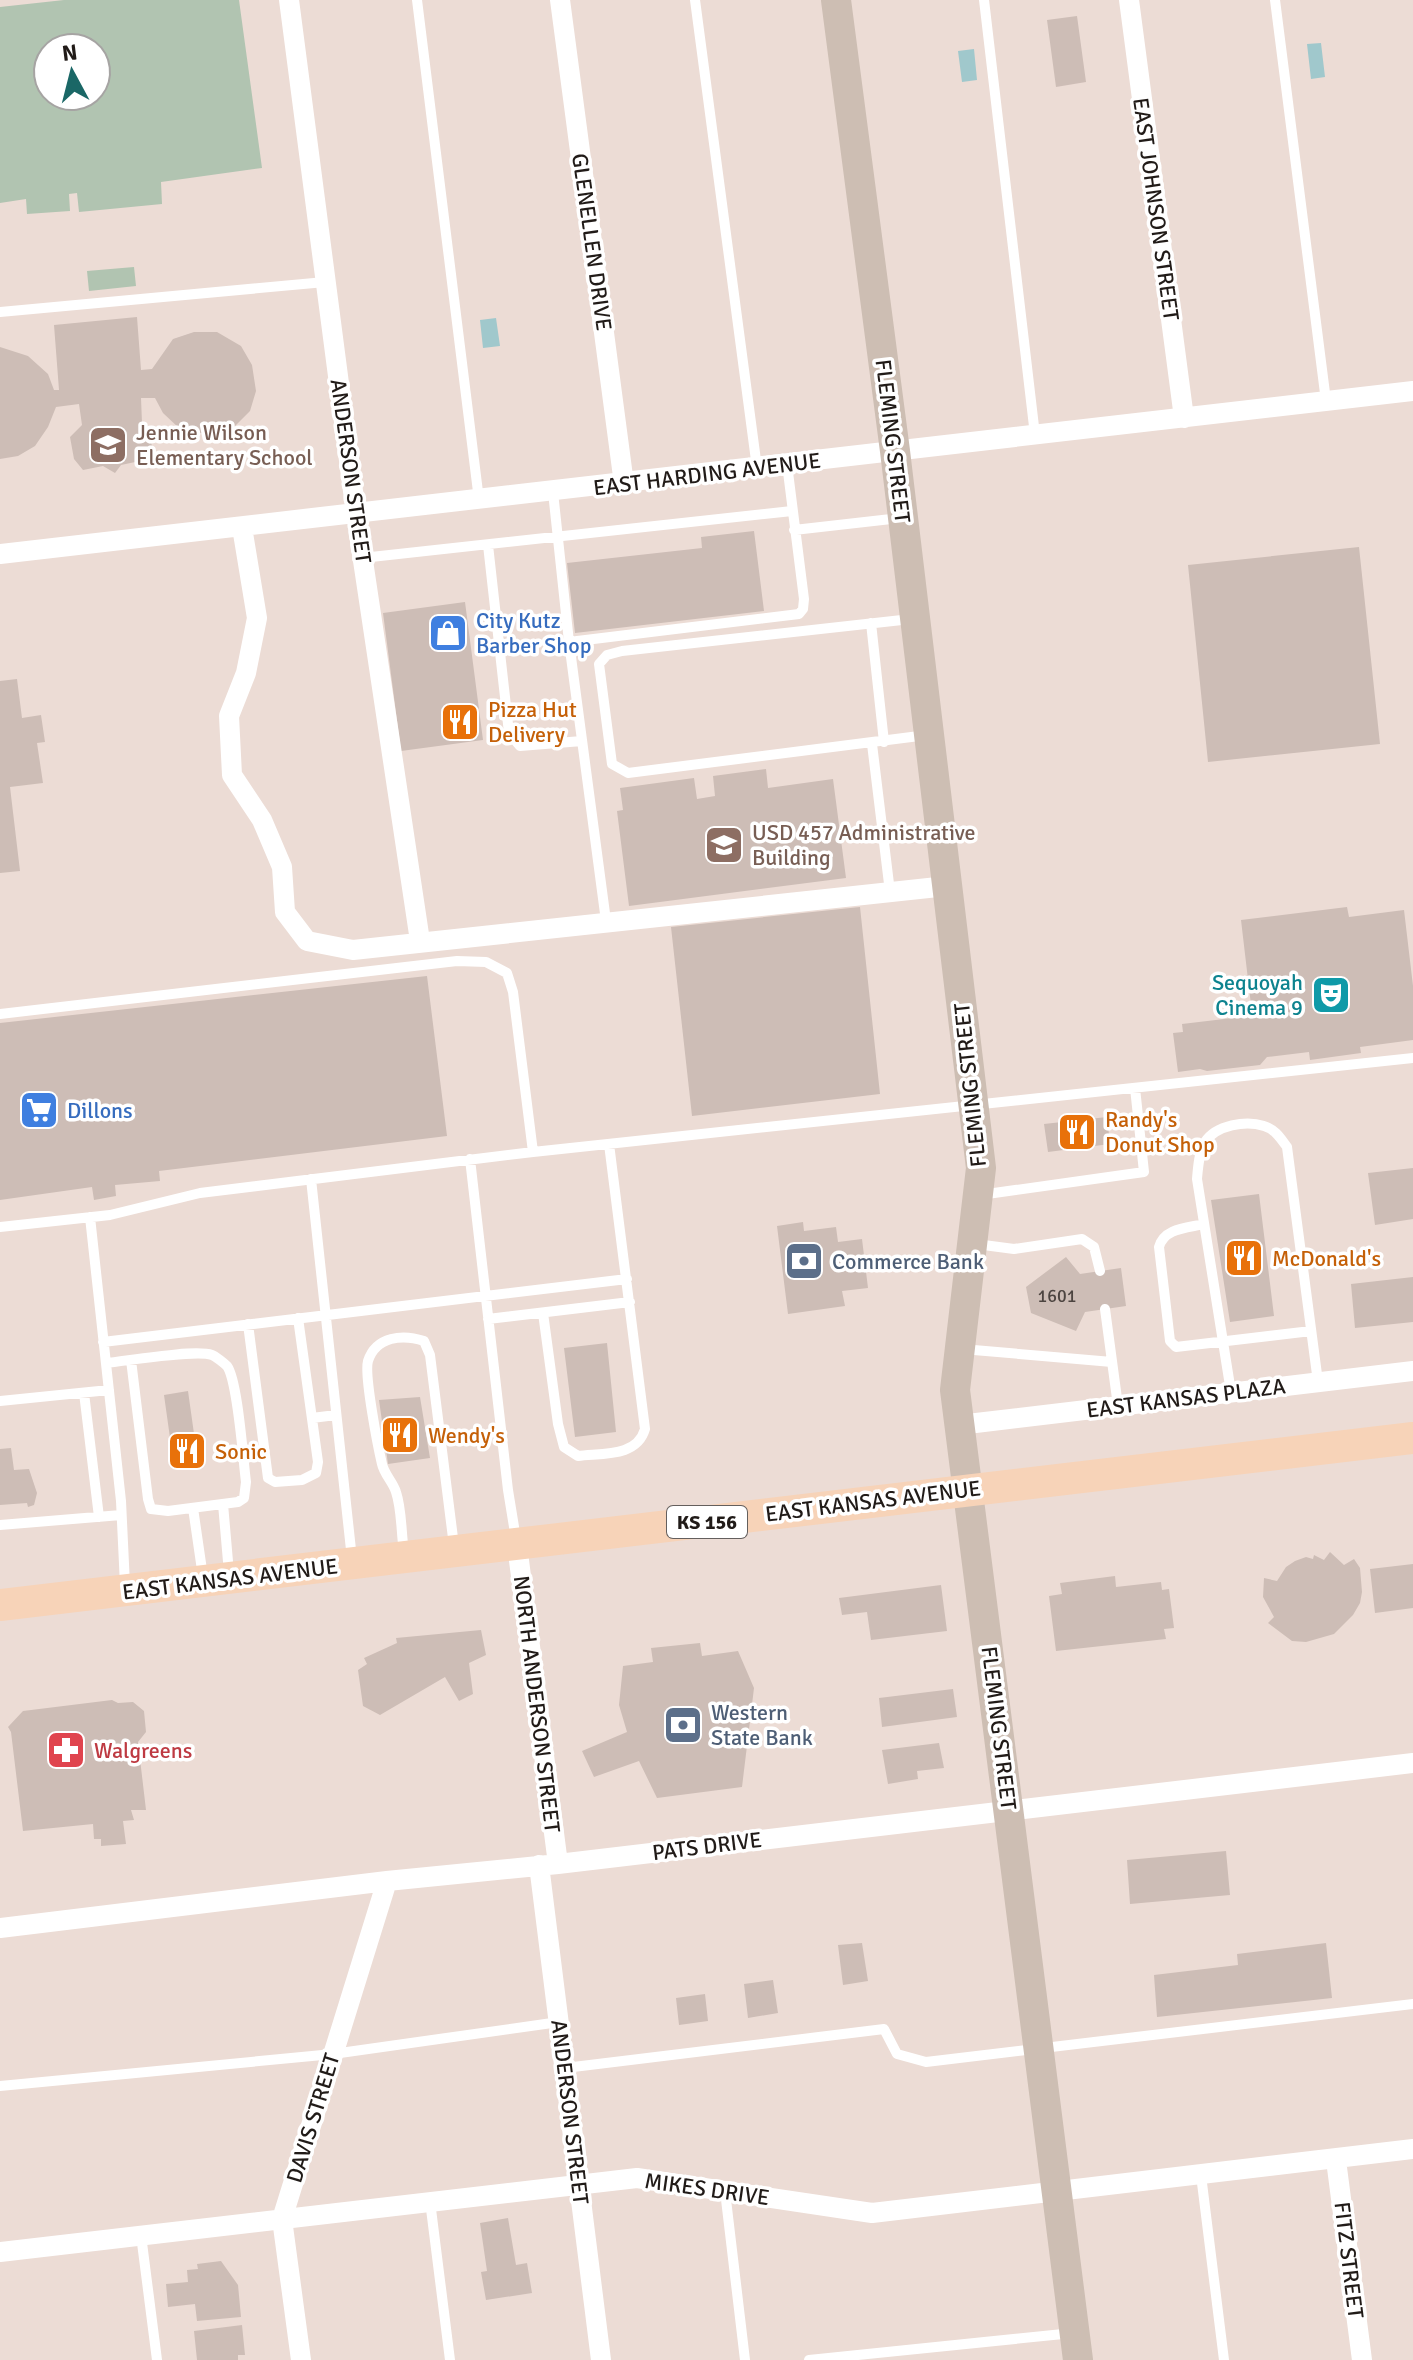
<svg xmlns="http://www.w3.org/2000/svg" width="1413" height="2360" viewBox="0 0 1413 2360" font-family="Signika,sans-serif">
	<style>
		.green { fill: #b1c4b1; fill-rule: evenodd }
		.water { fill: #a0c8cc }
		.building { fill: #cdbdb6 }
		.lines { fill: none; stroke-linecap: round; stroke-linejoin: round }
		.lane { stroke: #fff; stroke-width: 10 }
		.street { stroke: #fff; stroke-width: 20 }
		.secondary { stroke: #cdbeb3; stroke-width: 30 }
		.primary { stroke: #f7d3b8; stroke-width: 32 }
		.labels { text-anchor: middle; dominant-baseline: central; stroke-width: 7; stroke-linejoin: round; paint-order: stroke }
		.number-label { font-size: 18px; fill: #4c4440 }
		.shield { fill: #fff; stroke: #645f5d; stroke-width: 2 }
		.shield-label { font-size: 20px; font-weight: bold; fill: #211b18 }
		.street-label { font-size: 22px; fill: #211b18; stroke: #fff }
		.education-label { font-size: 22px; fill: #785e54; stroke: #fff; text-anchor: start }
		.shop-label { font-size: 22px; fill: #366cbe; stroke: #fff; text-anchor: start }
		.food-label { font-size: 22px; fill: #c56008; stroke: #fff; text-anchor: start }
		.culture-label { font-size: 22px; fill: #0d838f; stroke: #fff; text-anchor: end }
		.service-label { font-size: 22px; fill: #4e5e75; stroke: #fff; text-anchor: start }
		.health-label { font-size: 22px; fill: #be3a42; stroke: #fff; text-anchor: start }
	</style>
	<rect width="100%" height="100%" fill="#ecdcd5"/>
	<path class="green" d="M64,0H239L262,168L161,182L162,204L79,212L77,193L69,194L70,211L27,214L26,199L0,203V7ZM48,48H96V96H48Z
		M134,267L136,286L89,291L87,271Z"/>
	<path class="water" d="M1321,43L1325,77L1311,79L1307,44Z
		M974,49L977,80L962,82L958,51Z
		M496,318L500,346L483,348L480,320Z"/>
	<path class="building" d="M1077,16L1086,82L1056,87L1047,20Z
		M137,317L141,370L152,369L173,339L194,332H217L241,346L252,365L256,391L250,411L235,426L218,432L200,433L180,429L163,413L155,398H141L142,423L149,430L154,458L121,465L115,473L103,466L83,470L74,459L70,437L82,425L79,404L56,407L48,427L35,446L18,456L0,459V347L28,356L48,374L54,390H59L54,325Z
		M754,531L764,611L575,633L567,563L702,548L701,537Z
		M1359,547L1380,744L1208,762L1188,565Z
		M465,602L483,740L401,751L383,613Z
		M17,679L22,718L41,715L45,742L37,743L43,783L10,787L20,871L0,873V681Z
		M766,769L768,788L833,779L846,878L629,906L617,811L623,810L620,788L694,778L697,799L715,796L713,776Z
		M860,907L880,1094L692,1116L671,927Z
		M1347,907L1349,917L1404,910L1413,986V1040L1360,1047L1361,1053L1310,1060L1309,1052L1267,1057L1260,1065L1207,1071L1200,1069L1178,1072L1173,1033L1183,1032L1182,1024L1241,1017L1240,1006L1251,1005L1241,920Z
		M427,976L447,1136L159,1171L160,1181L115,1185L116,1196L94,1200L92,1187L0,1200V1023Z
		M1107,1117L1110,1144L1048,1152L1044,1124Z
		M1413,1168V1219L1375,1225L1368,1173Z
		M1259,1194L1274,1316L1230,1322L1211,1200Z
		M803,1222L804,1231L836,1227L838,1242L862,1239L868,1288L842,1291L845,1306L788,1314L777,1226Z
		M1066,1257L1080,1274L1121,1268L1126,1306L1085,1312L1076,1331L1031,1313L1026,1287Z
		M1413,1277V1322L1355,1328L1351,1284Z
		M607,1343L616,1432L575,1437L564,1348Z
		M188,1391L196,1448L172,1452L164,1395Z
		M420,1397L430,1458L388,1464L379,1400Z
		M11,1448L14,1470L29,1469L37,1493L34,1505L28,1507L27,1503L0,1505V1449Z
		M1330,1552L1344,1565L1354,1559L1360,1568L1362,1592L1360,1603L1353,1615L1334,1634L1306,1642L1292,1641L1268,1623L1274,1617L1263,1597L1264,1578L1277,1581L1286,1567L1295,1561L1306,1557L1313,1559L1314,1555L1324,1560Z
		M1413,1564V1608L1375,1613L1370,1569Z
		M1115,1576L1116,1587L1161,1582L1162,1590L1169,1589L1174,1628L1164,1629L1166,1639L1056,1651L1049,1596L1062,1594L1060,1583Z
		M941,1585L947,1631L871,1640L867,1612L842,1615L839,1598Z
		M481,1630L486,1655L469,1663L473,1694L459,1701L445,1677L380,1715L363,1706L358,1670L367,1664L364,1658L397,1643L396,1638Z
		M700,1643L702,1656L738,1651L754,1688L742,1787L657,1798L639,1761L594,1777L582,1751L627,1732L619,1705L623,1666L653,1662L651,1648Z
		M953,1689L957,1717L882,1727L879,1698Z
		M112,1700L118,1703L133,1702L144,1711L146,1732L138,1742L146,1810H131L134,1820L123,1821L126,1844L101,1846V1839H94L93,1824L23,1831L11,1732L8,1727L23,1711Z
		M939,1743L944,1768L917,1771L918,1779L888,1784L882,1750Z
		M1226,1851L1230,1895L1130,1904L1127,1860Z
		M862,1943L868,1981L843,1985L838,1945Z
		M1326,1943L1332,1998L1157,2017L1154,1975L1238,1965L1237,1954Z
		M773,1980L778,2013L748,2018L744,1984Z
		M705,1994L708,2021L679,2025L676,1998Z
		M508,2218L516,2265L527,2263L532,2293L486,2300L481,2272L487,2271L480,2223Z
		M221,2261L238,2285L241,2317L197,2321L195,2304L168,2307L166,2284L188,2282L187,2270L198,2269L197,2264Z
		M242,2325L245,2355H238V2360H197L194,2331Z"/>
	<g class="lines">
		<path class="lane" d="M417,0L479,500
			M695,0L757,468
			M984,0L1035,435
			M1275,0L1326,401
			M0,312L325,282
			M553,492L569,642L606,921
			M794,530L900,518
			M488,545L509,733L520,746L582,741
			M362,558L792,511
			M911,619L622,651L607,655L599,664L612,764L628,773L927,735
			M871,623L884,742
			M569,642L799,614L803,609L804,599L787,464
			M872,744L890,892
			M0,1014L457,961L486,962L507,973L513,992L533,1152
			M470,1159L508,1490L516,1539
			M311,1179L352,1559
			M980,1195L1144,1172L1135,1088
			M90,1217L121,1501L125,1585
			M1204,1224C1187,1228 1164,1228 1159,1247L1170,1341L1176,1347L1311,1331
			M0,1227L110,1215L200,1193L533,1152L1413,1058
			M976,1244L1014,1249L1082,1239L1094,1247L1100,1271
			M1105,1309L1118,1406
			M543,1313L558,1424L564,1447L578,1456C603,1453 637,1457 645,1429L609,1144
			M488,1319L630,1302
			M248,1324L268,1478L275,1482L302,1480L316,1473L318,1462L298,1318
			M103,1342L627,1279
			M962,1349L1112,1362
			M106,1363C127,1361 195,1349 212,1355C215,1356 224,1363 227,1366C238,1381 243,1460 246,1482L244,1498L238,1502L168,1511L151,1509L148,1499L131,1360
			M1231,1392L1197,1179C1198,1167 1199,1152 1205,1142C1216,1125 1246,1120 1264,1126C1275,1129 1281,1139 1287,1147L1318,1382
			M84,1393L99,1517
			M0,1401L109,1390
			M312,1418L336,1415
			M223,1504L229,1573
			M193,1508L203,1577
			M0,1525L121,1515
			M404,1552C401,1533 402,1510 396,1492C393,1482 384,1474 382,1464C378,1447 364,1375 368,1361C376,1336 403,1334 424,1341L430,1355L454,1546
			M565,2068L884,2029L897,2054L926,2062L1413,2004
			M0,2086L333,2054L559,2022
			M1201,2175L1224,2360
			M725,2191L745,2360
			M430,2201L450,2360
			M141,2235L157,2360
			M809,2360L1073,2333"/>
		<path class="street" d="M289,0L356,514L420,941
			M560,0L624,484
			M1129,0L1184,418
			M242,527L257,618L246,673L229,716L232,775L262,820L282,867L285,912L307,941L353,950L947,886
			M0,554L1413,391
			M959,1425L1413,1371
			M517,1545L558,1864
			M539,1865L601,2360
			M0,1928L387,1881L558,1864L1413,1763
			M1336,2160L1362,2360
			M0,2252L637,2178L872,2213L1413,2149
			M301,2360L282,2219L387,1881"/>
		<path class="secondary" d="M836,0L895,451L981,1168L955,1390L1078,2360"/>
		<path class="primary" d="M0,1605L1413,1438"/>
	</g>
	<defs>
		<g id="school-square" transform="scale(2)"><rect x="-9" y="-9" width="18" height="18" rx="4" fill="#8d6e63" stroke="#fff"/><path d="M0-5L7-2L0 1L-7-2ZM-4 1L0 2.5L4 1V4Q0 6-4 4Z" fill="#fff"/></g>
		<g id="shop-square" transform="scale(2)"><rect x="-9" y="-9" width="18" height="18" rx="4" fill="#3f7fe0" stroke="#fff"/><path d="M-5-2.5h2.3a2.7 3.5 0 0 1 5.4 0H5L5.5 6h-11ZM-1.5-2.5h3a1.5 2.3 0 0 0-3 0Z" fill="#fff"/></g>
		<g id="restaurant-square" transform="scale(2)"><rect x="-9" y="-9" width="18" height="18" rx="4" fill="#e8710a" stroke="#fff"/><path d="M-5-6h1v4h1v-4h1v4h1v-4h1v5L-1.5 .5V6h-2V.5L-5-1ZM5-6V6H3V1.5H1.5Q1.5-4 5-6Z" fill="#fff"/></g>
		<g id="theatre-square" transform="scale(2)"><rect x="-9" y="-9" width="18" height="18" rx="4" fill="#0f9aa8" stroke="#fff"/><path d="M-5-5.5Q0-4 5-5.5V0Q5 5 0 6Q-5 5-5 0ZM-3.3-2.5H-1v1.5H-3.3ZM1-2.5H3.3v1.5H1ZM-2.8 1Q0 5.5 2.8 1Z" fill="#fff"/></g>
		<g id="supermarket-square" transform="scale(2)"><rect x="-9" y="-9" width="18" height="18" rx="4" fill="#3f7fe0" stroke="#fff"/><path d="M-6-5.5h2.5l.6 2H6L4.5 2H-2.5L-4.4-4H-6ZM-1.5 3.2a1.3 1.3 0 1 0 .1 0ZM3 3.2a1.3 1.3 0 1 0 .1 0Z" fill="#fff"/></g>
		<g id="bank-square" transform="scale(2)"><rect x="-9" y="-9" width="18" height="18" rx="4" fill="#5c6f8a" stroke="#fff"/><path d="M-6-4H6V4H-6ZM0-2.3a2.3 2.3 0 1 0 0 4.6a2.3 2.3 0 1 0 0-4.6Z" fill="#fff"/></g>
		<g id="pharmacy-square" transform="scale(2)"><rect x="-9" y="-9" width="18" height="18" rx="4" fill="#e0444e" stroke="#fff"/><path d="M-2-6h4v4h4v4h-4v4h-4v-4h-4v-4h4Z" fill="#fff"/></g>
	</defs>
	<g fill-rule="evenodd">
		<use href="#school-square" x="108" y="445"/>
		<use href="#shop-square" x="448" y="633"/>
		<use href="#restaurant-square" x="460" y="722"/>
		<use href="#school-square" x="724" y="845"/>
		<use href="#theatre-square" x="1331" y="995"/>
		<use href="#supermarket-square" x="39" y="1110"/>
		<use href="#restaurant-square" x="1077" y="1132"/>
		<use href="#restaurant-square" x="1244" y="1258"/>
		<use href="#bank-square" x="804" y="1261"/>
		<use href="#restaurant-square" x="400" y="1435"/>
		<use href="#restaurant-square" x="187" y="1451"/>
		<use href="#bank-square" x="683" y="1725"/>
		<use href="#pharmacy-square" x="66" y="1750"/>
	</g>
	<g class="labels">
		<g class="number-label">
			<text x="1057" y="1296">1601</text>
		</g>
		<rect class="shield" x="667" y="1506" width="80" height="32" rx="6"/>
		<g class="shield-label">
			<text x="707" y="1522">KS 156</text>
		</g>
		<g class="street-label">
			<text transform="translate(1156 209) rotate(82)">EAST JOHNSON STREET</text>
			<text transform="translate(592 242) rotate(82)">GLENELLEN DRIVE</text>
			<text transform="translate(893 441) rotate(83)">FLEMING STREET</text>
			<text transform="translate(351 471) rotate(82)">ANDERSON STREET</text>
			<text transform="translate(707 474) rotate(-7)">EAST HARDING AVENUE</text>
			<text transform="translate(970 1085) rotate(-96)">FLEMING STREET</text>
			<text transform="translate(1186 1398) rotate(-7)">EAST KANSAS PLAZA</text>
			<text transform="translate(873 1501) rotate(-7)">EAST KANSAS AVENUE</text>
			<text transform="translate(230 1579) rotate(-7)">EAST KANSAS AVENUE</text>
			<text transform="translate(537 1704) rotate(83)">NORTH ANDERSON STREET</text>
			<text transform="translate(999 1728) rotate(83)">FLEMING STREET</text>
			<text transform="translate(707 1846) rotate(-7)">PATS DRIVE</text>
			<text transform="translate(570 2112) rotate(83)">ANDERSON STREET</text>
			<text transform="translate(313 2118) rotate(-73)">DAVIS STREET</text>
			<text transform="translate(707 2189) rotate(8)">MIKES DRIVE</text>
			<text transform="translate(1349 2260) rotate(83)">FITZ STREET</text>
		</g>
		<g class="education-label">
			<text x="136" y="432">Jennie Wilson<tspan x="136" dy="25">Elementary School</tspan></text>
			<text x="752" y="832">USD 457 Administrative<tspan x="752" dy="25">Building</tspan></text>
		</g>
		<g class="shop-label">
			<text x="476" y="620">City Kutz<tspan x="476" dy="25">Barber Shop</tspan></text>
			<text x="67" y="1110">Dillons</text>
		</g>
		<g class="food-label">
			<text x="488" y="709">Pizza Hut<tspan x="488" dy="25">Delivery</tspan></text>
			<text x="1105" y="1119">Randy's<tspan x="1105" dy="25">Donut Shop</tspan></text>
			<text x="1272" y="1258">McDonald's</text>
			<text x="428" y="1435">Wendy's</text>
			<text x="215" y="1451">Sonic</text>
		</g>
		<g class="culture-label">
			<text x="1303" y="982">Sequoyah<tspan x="1303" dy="25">Cinema 9</tspan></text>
		</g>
		<g class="service-label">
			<text x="832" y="1261">Commerce Bank</text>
			<text x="711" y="1712">Western<tspan x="711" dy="25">State Bank</tspan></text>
		</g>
		<g class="health-label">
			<text x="94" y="1750">Walgreens</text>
		</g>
	</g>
	<g transform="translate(72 72) rotate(353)"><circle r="38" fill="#ffffff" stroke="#a6a4a3" stroke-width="2"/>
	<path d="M0-6L14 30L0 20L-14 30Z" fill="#1a6766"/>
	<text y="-12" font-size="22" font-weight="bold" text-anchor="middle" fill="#211b18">N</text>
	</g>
</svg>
